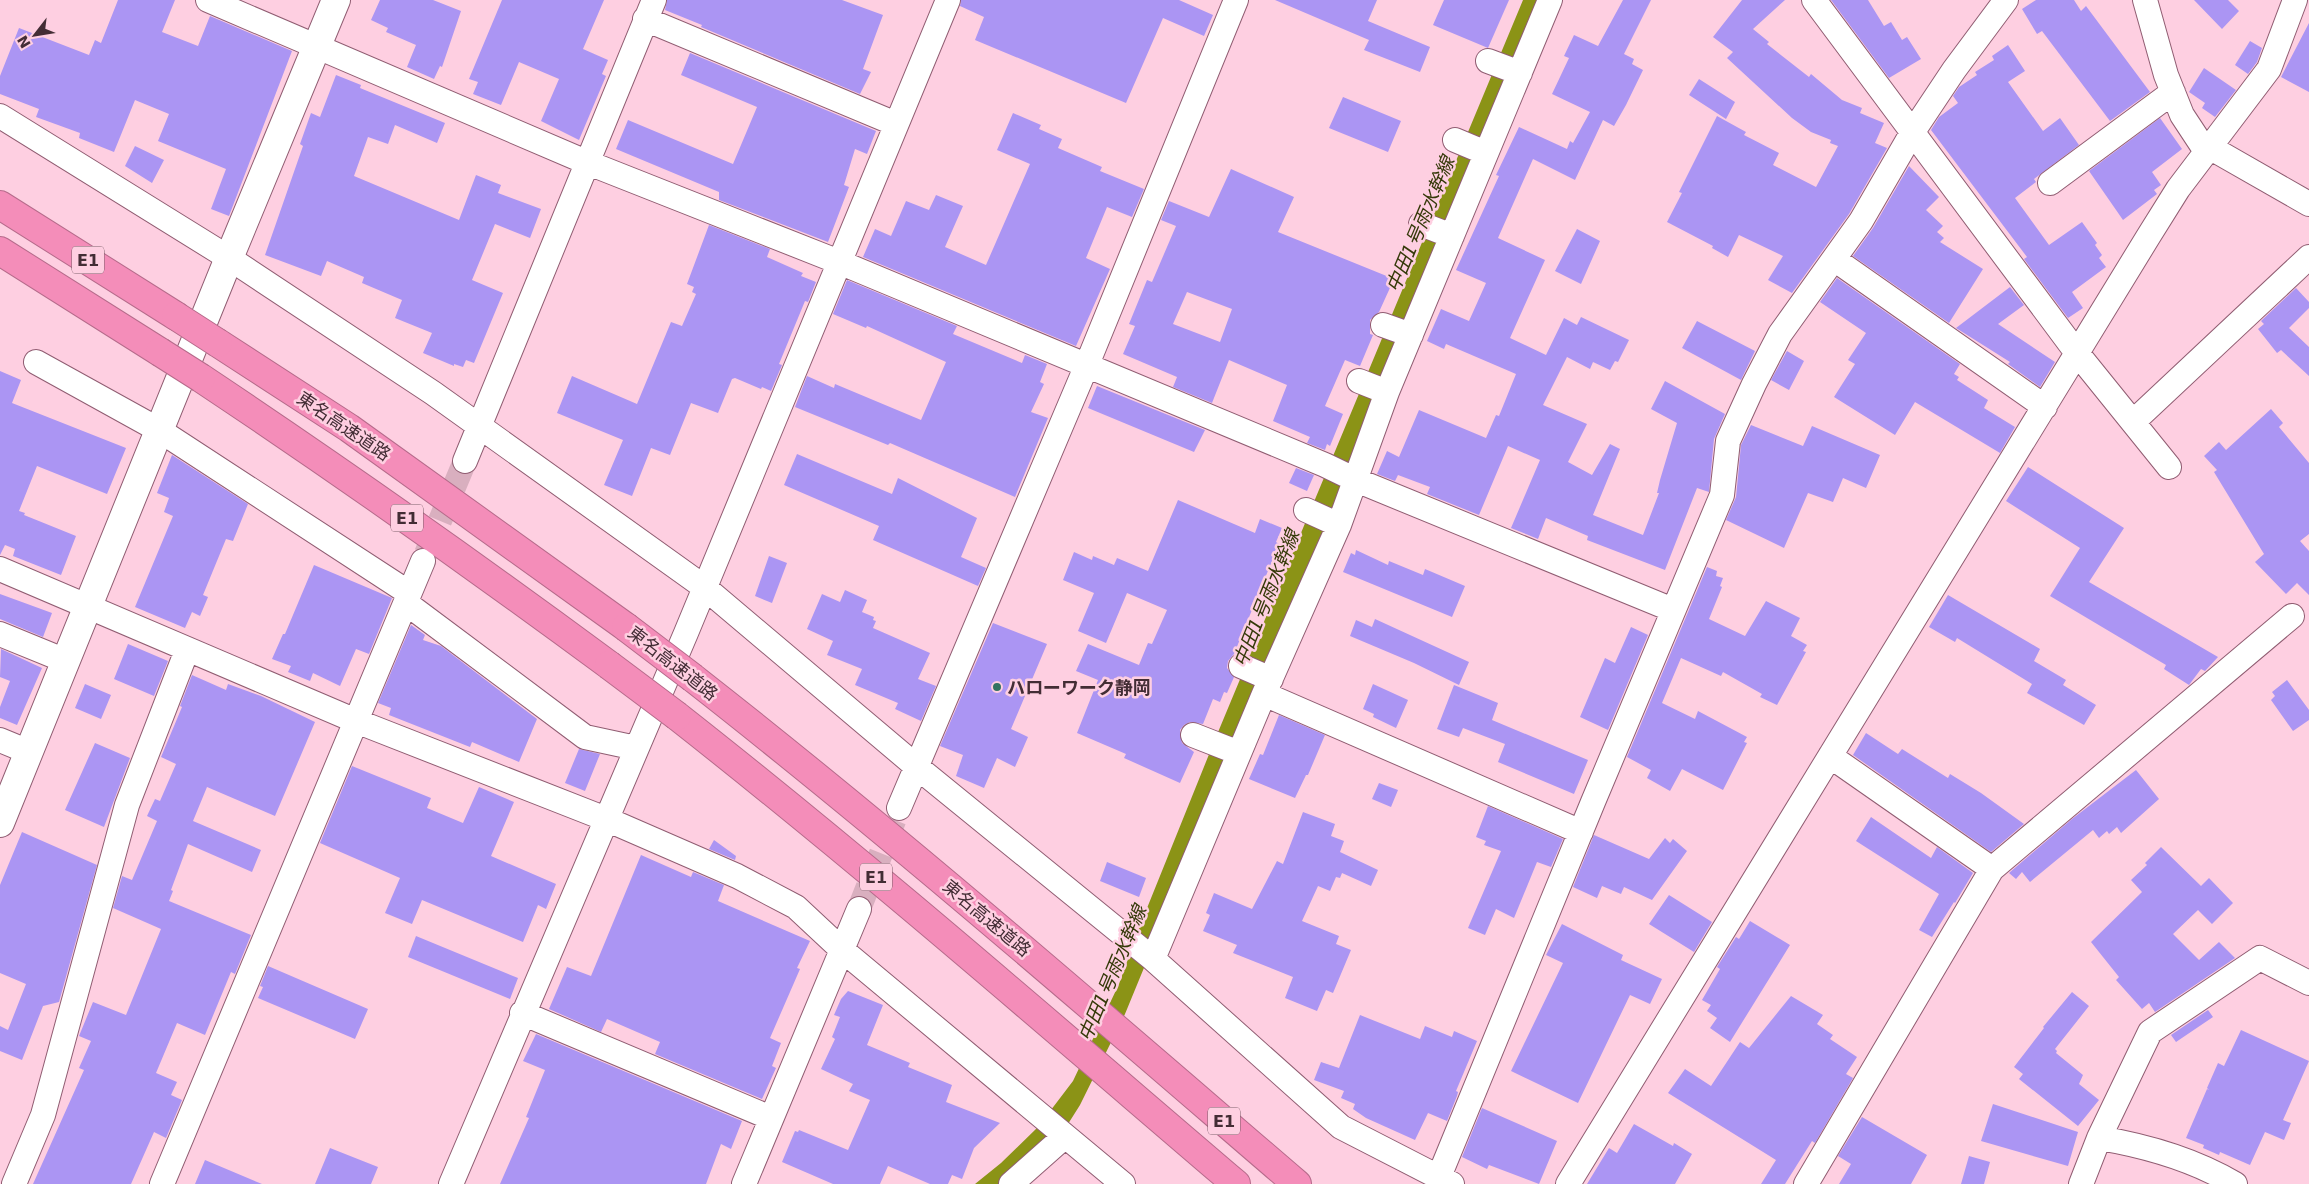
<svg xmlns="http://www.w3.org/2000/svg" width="2309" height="1184" viewBox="0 0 2309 1184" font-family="'DejaVu Sans','Noto Sans JP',sans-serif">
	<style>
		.water { fill: #8b9316 }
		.building { fill: #ab95f3; fill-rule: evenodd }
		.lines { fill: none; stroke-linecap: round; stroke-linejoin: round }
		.minor-tunnel { stroke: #d9afbf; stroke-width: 24; stroke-dasharray: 24 12; stroke-linecap: butt }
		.minor-casing { stroke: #905d72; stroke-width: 26 }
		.tertiary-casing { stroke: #905d72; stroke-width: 30 }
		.motorway-casing { stroke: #b66b8b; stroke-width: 30 }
		.minor { stroke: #fff; stroke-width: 24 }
		.tertiary { stroke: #fff; stroke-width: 28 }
		.motorway { stroke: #f48db9; stroke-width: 28 }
		.motorway-bridge-casing { stroke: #b66b8b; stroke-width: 30; stroke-linecap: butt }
		.motorway-bridge { stroke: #f48db9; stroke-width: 28 }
		.poi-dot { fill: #327261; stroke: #fecfe1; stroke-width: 2 }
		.labels { text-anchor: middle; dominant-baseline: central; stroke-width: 5; stroke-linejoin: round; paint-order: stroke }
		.shield { fill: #fecfe1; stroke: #7b5e69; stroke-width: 1 }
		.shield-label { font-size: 16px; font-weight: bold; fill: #432d35 }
		.street-label { font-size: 18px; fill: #432d35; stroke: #fecfe1 }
		.poi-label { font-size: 18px; font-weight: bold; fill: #432d35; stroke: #fecfe1; text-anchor: start }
		.water-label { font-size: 19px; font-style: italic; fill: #353909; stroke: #fecfe1 }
	</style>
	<rect width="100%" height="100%" fill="#fecfe1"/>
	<path class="water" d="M1523,0H1542L1125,1014L1080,1105L1068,1124L1005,1184H975L1001,1163L1038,1127L1073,1081L1119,984L1139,928L1216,737Z"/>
	<path class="building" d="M118,0H175L162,32L198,46L210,16L292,51L229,216L211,209L226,169L158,141L169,114L135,100L114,152L79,138L80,133L36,117L39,109L0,94V76L19,28L89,55L95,40L101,43Z
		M380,0H433L461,11L442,67L440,66L434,79L407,67L416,45L386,32L388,28L371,20Z
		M502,0H604L583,49L608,60L602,74L606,76L579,140L541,121L559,79L519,62L501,105L473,94L478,82L469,79Z
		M667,0H842L883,15L863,69L871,72L860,94L701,27L702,25L665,10Z
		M961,0H1179L1213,15L1204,36L1163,18L1126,103L975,40L984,17L960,6Z
		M1275,0H1377L1368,21L1430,47L1420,72L1364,50L1369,40Z
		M1444,0H1509L1488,48L1433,25Z
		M1623,0H1651L1624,54L1634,59L1632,64L1643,70L1626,105L1614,126L1603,120L1575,180L1533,159L1498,238L1545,260L1510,338L1546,355L1564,318L1577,325L1581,317L1629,340L1618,362L1615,361L1610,370L1593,362L1590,369L1567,357L1543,405L1587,424L1568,462L1592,475L1610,444L1620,449L1593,515L1643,535L1659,493H1657L1660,480L1677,423L1651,409L1665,381L1725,414L1714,439L1709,492L1697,488L1665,570L1587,540L1588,536L1546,518L1538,539L1511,528L1540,460L1508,446L1479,515L1427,494L1430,487L1398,475L1395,481L1377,474L1387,451L1399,457L1419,410L1486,438L1496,415L1499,416L1516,374L1446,344L1444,349L1427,341L1441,309L1469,321L1486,283L1456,270L1499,176L1496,175L1519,127L1567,149L1570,141L1573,143L1590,112L1552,94L1569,58L1564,56L1574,35L1598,46Z
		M1742,0H1785L1753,29L1769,42L1767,44L1809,77L1811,74L1842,100L1862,108L1860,113L1884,123L1875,143L1887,148L1849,214L1792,293L1768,280L1783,256L1739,235L1728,257L1712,248L1713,246L1667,222L1682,193L1679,192L1717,116L1746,132L1744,135L1779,153L1773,165L1816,187L1838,146L1830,143L1831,140L1811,132L1792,118L1727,58L1733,52L1713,37Z
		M1831,0H1868L1884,26L1891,22L1902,40L1907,37L1921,59L1889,78Z
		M2036,0H2074L2081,11L2086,6L2150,92L2110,121L2042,31L2037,34L2022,9Z
		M2194,0H2228L2239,11L2222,29Z
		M2309,23V92L2281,77Z
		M2250,41L2262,48L2257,62L2248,74L2235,65Z
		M2008,45L2025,71L2008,82L2043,131L2060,118L2079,145L2034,179L2036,182L2015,198L2049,245L2082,222L2097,243L2095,245L2102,255L2099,258L2106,267L2072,292L2083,308L2068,318L2024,259L2027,257L1931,130L1939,117L1958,103L1953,96L1959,87L1977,75L1975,72L1994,60L1992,56Z
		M690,53L876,131L867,154L855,149L844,185L849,187L828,242L719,200V192L616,149L628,120L733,164L757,107L681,75Z
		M2204,68L2236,90L2215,117L2202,108L2205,103L2189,92Z
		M336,75L361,85L360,88L445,123L437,143L395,125L388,144L368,137L354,176L459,220L476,175L501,185L498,193L541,209L530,238L495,224L472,280L503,293L474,363L466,360L463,367L454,364V366L423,353L432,333L395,318L402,300L362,283L364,277L327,261L321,276L265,255L303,146L300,144L311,113L320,117Z
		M1699,79L1735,102L1726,119L1689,95Z
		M1343,97L1401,121L1388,152L1329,128Z
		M1013,113L1041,125L1039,129L1062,139L1058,148L1102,167L1100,171L1144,189L1132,217L1107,207L1086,258L1110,269L1076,346L863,257L875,229L891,236L906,201L929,210L936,195L963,206L945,247L986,265L1030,164L997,150Z
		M2160,118L2182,149L2152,172L2161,185L2154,190L2157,194L2123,220L2089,171Z
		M135,146L164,160L152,183L125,166Z
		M1909,166L1939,197L1926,210L1943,226L1937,232L1944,238L1940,242L1983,269L1949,323L1853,256L1873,228Z
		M1231,169L1294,197L1278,232L1394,279L1379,312L1370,320V334L1373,335L1360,366L1345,360L1325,406L1343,414L1330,446L1327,444L1325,450L1307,443L1310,437L1273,421L1287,385L1229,360L1212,403L1173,387L1177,377L1123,354L1135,326L1129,324L1147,280L1152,282L1176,226L1161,220L1169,201L1209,217ZM1187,292L1232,309L1220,342L1173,324Z
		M709,225L770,249L767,257L803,273L801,276L816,282L808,302L805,301L779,364L782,365L771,391L762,387L761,389L735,378L732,379L718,413L691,403L670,455L651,448L632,496L604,485L623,440L557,413L572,376L637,404L671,322L682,326L696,294L692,292L694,287L687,284Z
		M1577,229L1600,241L1581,284L1555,271Z
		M1837,278L1960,364L1954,374L1959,377L1957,380L1988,400L1984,408L2015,427L2000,453L1915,402L1895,435L1834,397L1855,364L1848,360L1866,333L1820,302Z
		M847,280L957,326L953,334L1022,363L1025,355L1047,364L1040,382L1044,384L1031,412L1048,418L1015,497L890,443L888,445L795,407L807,376L834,388L835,384L921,420L946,362L867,326L866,328L833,314Z
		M2010,287L2024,305L1998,324L2055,362L2040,387L2008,364L2010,362L1956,328Z
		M2296,288L2309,302V308L2289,328L2309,347V376L2281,350L2277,353L2258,329L2264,324L2261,321Z
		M1697,321L1755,351L1741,380L1682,348Z
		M1787,351L1804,361L1789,390L1771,380Z
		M0,371L21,380L12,403L126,448L107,494L37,466L19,511L25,513L24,515L76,536L61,575L13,556L15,549L5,545L0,555Z
		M1097,386L1205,430L1194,452L1088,408Z
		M2271,409L2283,423L2279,427L2309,463V534L2300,541L2309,551V595L2297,583L2286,594L2255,562L2264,554L2214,472L2217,470L2204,456L2219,442L2226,450Z
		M1751,425L1803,446L1812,426L1880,455L1866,488L1843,478L1833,502L1808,493L1784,548L1726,520L1736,497L1741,445Z
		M797,454L892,494L898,478L977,518L961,557L986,568L978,586L873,540L879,526L784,485Z
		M172,455L248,504L233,541L226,539L203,595L208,597L200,616L192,612L185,628L135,607L173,516L164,512L169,498L157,493Z
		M2028,467L2124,528L2089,582L2218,657L2205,671L2201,669L2189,685L2164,669L2166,665L2050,596L2080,548L2006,501Z
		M1296,468L1314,475L1307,491L1289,483Z
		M1178,500L1255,533L1260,519L1282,528L1276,542L1279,544L1234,654L1228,661L1227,668L1234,677L1227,693L1224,692L1220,702L1213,699L1203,724L1190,722L1184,725L1180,730L1182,743L1194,752L1180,783L1124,758L1126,754L1077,733L1098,680L1076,671L1088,644L1139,665L1148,643L1152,644L1167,610L1127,593L1106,643L1078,631L1094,593L1063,580L1074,552L1092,560L1093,556L1114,565L1117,558L1148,571Z
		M1356,550L1388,565L1389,561L1423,575L1425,569L1465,586L1452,617L1343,572L1351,553L1355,555Z
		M769,556L787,563L772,603L755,596Z
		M314,565L392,598L369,654L356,649L340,686L313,673L310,681L288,672L291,666L272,659L283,634H285Z
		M1707,567L1717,571L1716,576L1723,578L1720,586L1722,587L1709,619L1745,636L1766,601L1800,618L1791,636L1807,645L1803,651L1806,652L1777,705L1760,697L1762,694L1723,672L1721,676L1681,658L1662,703L1695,719L1698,711L1747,737L1744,742L1747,743L1723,790L1682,769L1670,791L1647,778L1651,770L1627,757Z
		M845,590L867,600L862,612L874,617L873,620L876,621L873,628L930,653L918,679L936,686L921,721L895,709L898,703L855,685L862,669L827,655L833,641L807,629L822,594L840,602Z
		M0,594L52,613L43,637L0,619Z
		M1948,595L2040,649L2034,661L2066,680L2063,685L2096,705L2084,725L2027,693L2032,684L1957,638L1955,642L1929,627Z
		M1375,619L1469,662L1459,685L1414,663L1350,636L1356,620L1372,627Z
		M993,623L1047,644L1011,729L1028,737L1015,767L997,758L984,788L956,776L963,755L940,746Z
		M411,625L425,635L423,640L441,646L537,719L519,762L472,742L470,747L389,715L391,708L378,703Z
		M1631,627L1648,635L1608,730L1580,717L1605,658L1615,663Z
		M128,644L168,661L154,696L114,679Z
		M1,649L42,668L17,725L0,718V707L10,681L0,677Z
		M192,675L226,690L228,684L261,696L315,722L275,816L207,787L193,821L261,850L252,872L188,844L171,890L173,891L169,901L251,935L235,974L231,972L205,1035L177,1023L156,1073L177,1082L171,1095L182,1100L166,1138L154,1132L131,1184H33L84,1070L79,1068L91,1041L79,1036L93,1002L126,1015L161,929L113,908L122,876L132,880L157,821L147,816L155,799L160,801L176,764L161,757L182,707L180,706Z
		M2287,680L2309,710V720L2293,731L2271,700L2275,696L2272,692Z
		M85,684L111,695L101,719L75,708Z
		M1373,684L1408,700L1396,728L1373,717L1374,714L1363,709Z
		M1454,685L1498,703L1492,720L1588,760L1574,794L1498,762L1505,744L1463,728L1459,737L1437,729Z
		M1279,715L1325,735L1308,775H1306L1295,798L1249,779L1260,754L1263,755Z
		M1866,733L1898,754L1902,749L1948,778L1950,774L1981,793L2024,824L1991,852L1853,755Z
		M95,743L130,758L104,827L65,810Z
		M579,749L600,754L585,791L565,783Z
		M352,766L431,798L427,808L463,823L479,787L514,802L491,856L556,884L546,909L538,905L523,942L422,900L412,924L385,913L400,878L320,843Z
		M2136,770L2159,799L2121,833L2117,827L2109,834L2107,831L2099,838L2093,830L2030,882L2022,872L2016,879L2009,873L2072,819Z
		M1379,783L1398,790L1391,807L1372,799Z
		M1488,806L1563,839L1551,867L1537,862L1514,918L1496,909L1485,935L1468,928L1501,851L1484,845L1486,841L1476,837Z
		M1303,812L1335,824L1331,836L1344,841L1340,852L1378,870L1371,886L1342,873L1340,878L1336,877L1330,891L1318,886L1302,921L1339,936L1336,944L1351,950L1333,993L1326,990L1317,1011L1285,998L1293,977L1233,953L1237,945L1203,931L1210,915L1206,913L1214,893L1252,909L1277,861L1283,864Z
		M1871,817L1931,858L1937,847L1973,873L1955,903L1954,902L1932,937L1919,930L1939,894L1856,841Z
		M22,832L97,865L59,1002L43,1006L22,1060L0,1051V1026L8,1030L26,984L0,973V885Z
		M1594,835L1649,859L1665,838L1670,843L1673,839L1687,851L1652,900L1624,887L1621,894L1602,886L1597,898L1573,887Z
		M714,840L736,856L735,860L709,849Z
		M2161,847L2201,886L2209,878L2233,903L2212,924L2198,910L2173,934L2199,960L2219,942L2235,958L2155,1012L2149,1003L2142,1009L2116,980L2119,977L2091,942L2142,892L2131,880L2147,865L2145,863Z
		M641,855L691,877L693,872L724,885L718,901L810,941L797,968L800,969L770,1038L781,1043L772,1066L776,1068L762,1099L655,1054L660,1042L607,1019L601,1032L549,1009L567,967L591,976Z
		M1107,862L1146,878L1139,897L1100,881Z
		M1669,895L1712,922L1694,952L1649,924Z
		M1750,921L1790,945L1730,1042L1710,1028L1717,1018L1707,1011L1711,1005L1702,1000L1720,969L1717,967L1736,937L1739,939Z
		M1562,924L1623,955L1621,960L1662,979L1650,1004L1630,995L1578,1103L1511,1071L1563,963L1546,955Z
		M416,936L518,978L510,999L408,957Z
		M268,966L368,1009L355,1039L258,998L263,987L260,986Z
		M848,991L883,1005L867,1045L910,1063L908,1067L952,1085L946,1102L1000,1123L974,1148L962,1179L952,1175L948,1184H930L888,1166L880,1184H833L782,1162L795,1131L798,1132L799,1130L848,1150L870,1100L849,1091L853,1084L821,1069L835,1039L832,1037L840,1017L834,1015L841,999Z
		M2072,992L2089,1006L2055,1049L2057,1051L2056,1053L2083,1075L2079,1084L2099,1100L2078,1126L2019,1079L2023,1074L2014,1067L2044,1028L2043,1027Z
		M1791,996L1823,1015L1817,1024L1833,1035L1830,1039L1857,1057L1846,1074L1853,1078L1815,1143L1812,1141L1785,1184H1761L1776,1160L1668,1093L1685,1069L1711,1086L1740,1042L1749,1048Z
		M2208,1010L2213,1017L2176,1042L2171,1035Z
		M1360,1015L1420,1039L1425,1026L1452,1037L1454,1031L1477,1041L1456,1091L1458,1092L1457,1096L1447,1121L1428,1113L1415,1140L1366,1118L1353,1109L1355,1104L1341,1098L1344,1091L1314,1080L1321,1062L1339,1068Z
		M2241,1030L2309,1061L2283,1120L2291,1123L2284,1140L2265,1132L2250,1165L2220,1152L2219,1155L2203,1148L2204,1145L2186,1138L2207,1089L2209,1090L2207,1088L2218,1063L2224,1066Z
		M536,1034L742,1121L731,1149L721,1144L706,1184H500L529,1118L526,1117L545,1070L523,1061Z
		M1993,1104L2078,1132L2068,1166L1981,1141Z
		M1482,1108L1557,1141L1539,1184L1489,1165L1487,1169L1462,1157Z
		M1862,1117L1927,1155L1911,1184H1839L1851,1164L1838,1156Z
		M1634,1124L1673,1146L1674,1143L1692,1154L1675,1184H1587L1609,1148L1617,1153Z
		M330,1148L378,1167L371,1184H315Z
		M1969,1156L1990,1162L1984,1184H1961Z
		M205,1160L262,1184H195Z"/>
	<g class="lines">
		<path class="minor-tunnel" d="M426,554L465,461
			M859,909L899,808"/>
		<g class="minor-casing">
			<path id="minor" d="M208,0L586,162L839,262L1325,465L1356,480L1673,610
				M1814,0L2077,353L2169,467
				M2145,0L2166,75L2182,115L2207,153
				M645,19L896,124
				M1488,61L1520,73
				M0,116L229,258L433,393L704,587L917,767L1153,959L1341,1127L1452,1184
				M1455,140L1486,153
				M2211,148L2309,204
				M2050,183L2173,92
				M1421,224L1452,236
				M1834,259L2045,407
				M1383,325L1411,335
				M36,362L159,430L409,593
				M1359,381L1387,392
				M2133,422L2309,257
				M465,461L654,0
				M1306,510L1339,525
				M0,569L356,721L606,819L737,876L796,907L841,949L1123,1184
				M406,603L585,737L636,748
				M0,634L66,661
				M1241,666L1271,679
				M1264,694L1581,832
				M1193,735L1239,753
				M0,740L29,752
				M1830,756L1992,869
				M899,808L1086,367L1236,0
				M1153,959L1264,694L1339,525L1387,392L1550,0
				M522,1013L771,1118
				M2099,1138C2147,1146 2193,1159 2235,1184
				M14,1184L43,1115L127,805L187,650
				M162,1184L423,561
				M451,1184L686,633L948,0
				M744,1184L859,909
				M1011,1184L1064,1137
				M1436,1184L1593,802L1722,495L1728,441L1754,384L1780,334L1861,221L1912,133L1954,70L2006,0
				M1568,1184L2148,237L2178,189L2269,69L2295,0
				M1806,1184L1992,869L2292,616
				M2081,1184L2099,1138L2150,1032L2260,958L2309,983"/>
		</g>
		<g class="tertiary-casing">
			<path id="tertiary" d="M0,823L229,258L336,0"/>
		</g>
		<g class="motorway-casing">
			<path id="motorway" d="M0,205L176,316
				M0,251L160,352
				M218,343L349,428L626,627
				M201,378C339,470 475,566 609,665
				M693,678C900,840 1098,1013 1297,1184
				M677,716C868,866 1051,1026 1236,1184"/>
		</g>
		<use href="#minor" class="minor"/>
		<use href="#tertiary" class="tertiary"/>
		<use href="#motorway" class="motorway"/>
		<g class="motorway-bridge-casing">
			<path id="motorway-bridge" d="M176,316L218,343
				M160,352L201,378
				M626,627L693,678
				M609,665L677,716"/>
		</g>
		<use href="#motorway-bridge" class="motorway-bridge"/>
	</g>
	<circle class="poi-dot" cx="997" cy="687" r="5"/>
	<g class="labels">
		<g class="shield">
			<rect x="72" y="246.5" width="32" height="27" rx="4"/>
			<rect x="391" y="504.5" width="32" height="27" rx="4"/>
			<rect x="860" y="863.5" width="32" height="27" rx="4"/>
			<rect x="1208" y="1107.5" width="32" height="27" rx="4"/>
		</g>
		<g class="shield-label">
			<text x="88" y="260">E1</text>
			<text x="407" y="518">E1</text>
			<text x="876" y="877">E1</text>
			<text x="1224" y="1121">E1</text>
		</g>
		<g class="street-label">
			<text transform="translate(344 426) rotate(34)">東名高速道路</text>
			<text transform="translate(673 663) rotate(38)">東名高速道路</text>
			<text transform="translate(987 918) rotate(40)">東名高速道路</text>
		</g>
		<g class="poi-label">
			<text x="1007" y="687">ハローワーク静岡</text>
		</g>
		<g class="water-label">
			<text transform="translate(1420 224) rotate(-67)">中田1号雨水幹線</text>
			<text transform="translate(1266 598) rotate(-68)">中田1号雨水幹線</text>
			<text transform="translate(1112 973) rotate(-67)">中田1号雨水幹線</text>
		</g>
	</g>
	<g transform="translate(35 35) rotate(239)" stroke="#fecfe1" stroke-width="4" paint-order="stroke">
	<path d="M0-4L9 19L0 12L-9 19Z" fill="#432d35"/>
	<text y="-8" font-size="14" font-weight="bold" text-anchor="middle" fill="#432d35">N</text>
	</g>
</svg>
